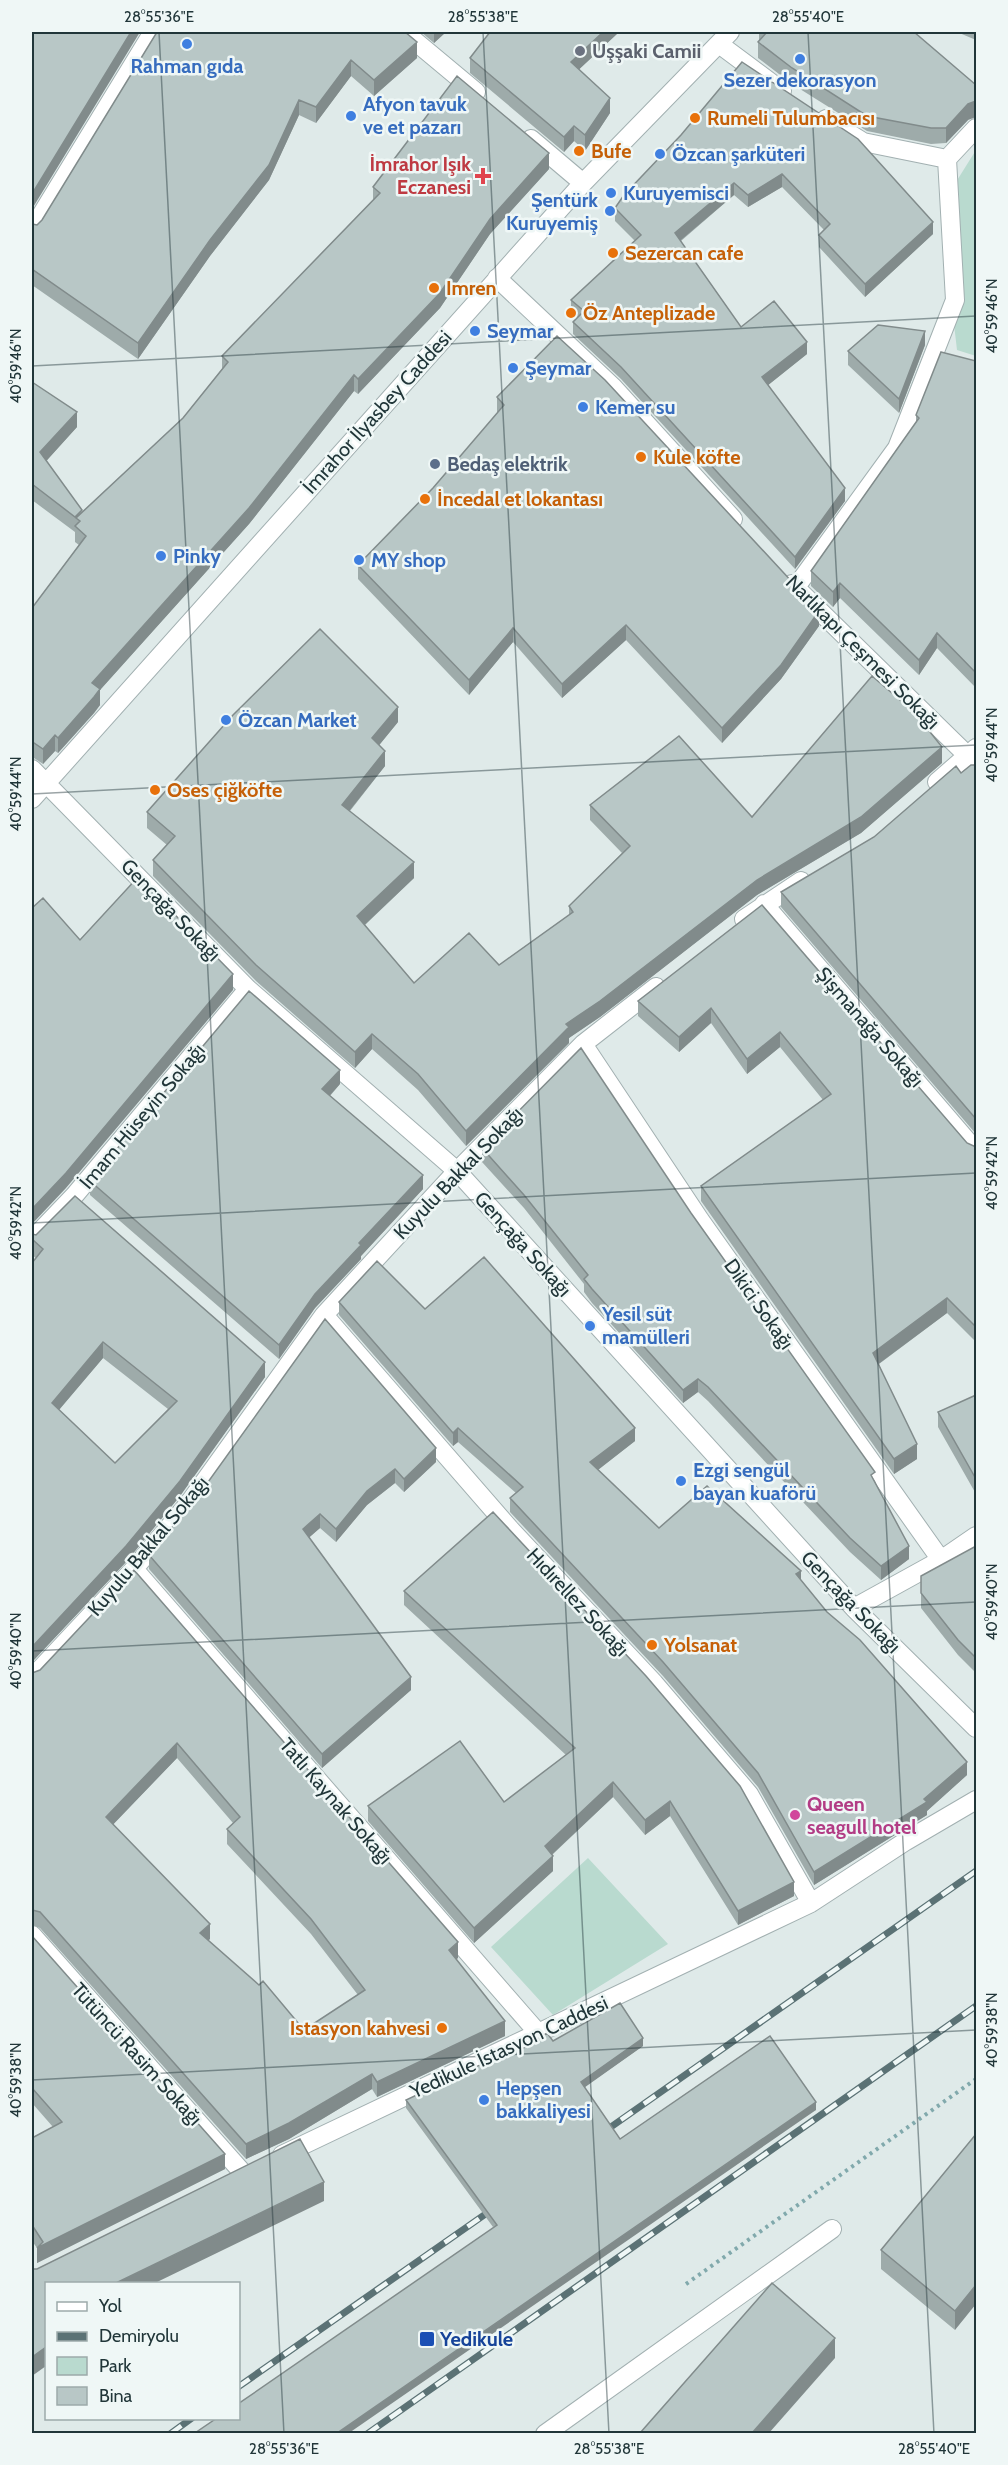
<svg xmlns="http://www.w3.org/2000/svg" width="1008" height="2465" viewBox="0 0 1008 2465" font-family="Cabin,sans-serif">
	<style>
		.green { fill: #b9dacf }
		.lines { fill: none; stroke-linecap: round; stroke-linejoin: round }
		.minor-casing { stroke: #a2b0b1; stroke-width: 20 }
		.path { stroke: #81a9ac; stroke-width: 4; stroke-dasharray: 3 4.5; stroke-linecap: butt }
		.minor { stroke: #fff; stroke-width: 18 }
		.rail-casing { stroke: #5b7275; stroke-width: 7 }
		.rail { stroke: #eff7f6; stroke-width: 4.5; stroke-dasharray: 14; stroke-linecap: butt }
		.wall { fill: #9eabaa; fill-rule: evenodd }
		.shaded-wall { fill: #818b8b }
		.building { fill: #b8c7c6; stroke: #818b8b; stroke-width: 1.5; fill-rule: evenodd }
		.ticks { fill: none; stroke: #213639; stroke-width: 1.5; stroke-opacity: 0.45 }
		.shop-dot { fill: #3f7fe0; stroke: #eff7f6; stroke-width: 2 }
		.worship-dot { fill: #6b7280; stroke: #eff7f6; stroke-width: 2 }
		.food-dot { fill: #e8710a; stroke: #eff7f6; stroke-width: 2 }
		.health-dot { fill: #e0444e; stroke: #eff7f6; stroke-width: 2 }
		.service-dot { fill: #5c6f8a; stroke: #eff7f6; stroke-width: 2 }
		.hotel-dot { fill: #d1479c; stroke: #eff7f6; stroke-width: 2 }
		.transit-dot { fill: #1a4fb4; stroke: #eff7f6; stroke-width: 2 }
		.labels { text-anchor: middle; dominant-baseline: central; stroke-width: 5; stroke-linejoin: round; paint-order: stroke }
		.worship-label { font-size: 20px; font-weight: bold; fill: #5b616d; stroke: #eff7f6; text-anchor: start }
		.shop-label { font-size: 20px; font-weight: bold; fill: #366cbe; stroke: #eff7f6; text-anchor: start }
		.food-label { font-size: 20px; font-weight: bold; fill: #c56008; stroke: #eff7f6; text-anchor: start }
		.health-label { font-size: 20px; font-weight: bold; fill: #be3a42; stroke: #eff7f6; text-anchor: end }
		.street-label { font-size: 20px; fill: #213639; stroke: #eff7f6 }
		.service-label { font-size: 20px; font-weight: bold; fill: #4e5e75; stroke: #eff7f6; text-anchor: start }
		.hotel-label { font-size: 20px; font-weight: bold; fill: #b23c85; stroke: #eff7f6; text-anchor: start }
		.transit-label { font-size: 20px; font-weight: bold; fill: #164399; stroke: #eff7f6; text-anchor: start }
		.neatline { fill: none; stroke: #213639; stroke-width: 2 }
		.ticks-label { font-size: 15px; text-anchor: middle; fill: #213639 }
	</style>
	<rect width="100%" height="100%" fill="#dfeae9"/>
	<path class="green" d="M976,150V356L957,350L952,307L965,300L955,245L951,190Z
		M588,1858L668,1944L553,2015L491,1947Z"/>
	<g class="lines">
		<g class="minor-casing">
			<path id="minor" d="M404,32L476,92
				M719,44L782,91
				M826,119L863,142L947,159
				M531,139L583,183
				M947,159L976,128
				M32,230L153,32
				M497,278L613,387L733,519
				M792,584L968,756L976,770
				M796,587L897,448L955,300L947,159
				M32,769L248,989L457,1171L854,1608L976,1728
				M937,782L976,748
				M32,799L583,183L730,32
				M764,904L976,1151
				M744,919L801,881
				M583,1044L700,1220L941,1560
				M32,1240L74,1196L248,989
				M324,1315L510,1529L654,1683L749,1794L811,1903
				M134,1569L539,2034
				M854,1608L941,1560L976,1536
				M32,1678L134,1569L189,1503L324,1315L457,1171L583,1044L656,987
				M32,1935L243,2173
				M282,2155L811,1903L906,1841L976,1800
				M545,2434L832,2229"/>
		</g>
		<path class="path" d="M686,2284L976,2079"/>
		<use href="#minor" class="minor"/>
		<g class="rail-casing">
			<path id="rail" d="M598,2136L976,1871
				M238,2387L497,2206
				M170,2434L192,2418
				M367,2434L976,2006"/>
		</g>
		<use href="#rail" class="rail"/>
	</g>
	<path class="wall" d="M157,32L417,58L374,96L351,76L316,123L299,115L269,180L210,256L138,359L32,285V224L37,225L42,220Z
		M421,32H446L434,43Z
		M618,32V33L579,69L610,113L585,151L574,141L564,152L470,73V58Z
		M759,32H914L968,120L946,143L931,144L867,131L792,84L758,58V42L759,41Z
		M957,32H976V40Z
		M681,135L933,234L865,297L819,247V235L824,230L782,187L748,207L734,195L681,241L741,327L807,354L768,385L845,501L795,569L621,379L573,334V322L577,318L571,313V300L635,241L615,221V208Z
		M549,169L490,234L440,308L358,394L354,391L249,524L100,690V705L94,713L58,753L55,751L43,764L34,758L32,608L79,545L75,542V532L32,500V382L77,427L46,461L82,512L183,418L222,369V356L373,200V187Z
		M925,345L899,413L848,365V351Z
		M976,361V688L937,648L919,675L840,598L833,607L811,586V571L916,422V415Z
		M497,397L819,626L781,679L722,743L626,640L562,698L513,642L469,695L358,579V565L433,488L498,413L497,412Z
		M398,722L379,745L385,766L350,811L414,878L365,925L414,983L499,965L569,915V906L622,853L590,820V805L752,817L942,763L861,833L757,895L600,1017L569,1038V1043L466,1146L418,1090L372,1049L355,1068L256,981L153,876V860L167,845L147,828V812Z
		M976,765V1134L781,907V892L874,837L961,773Z
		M762,905L967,1143L976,1147V1342L947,1313L879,1364L917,1459L894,1474L701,1201V1186L823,1100L780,1047L747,1074L711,1023L679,1052L638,1016V1001Z
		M340,1084L330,1096L423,1189L361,1256V1259L315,1308L279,1359L90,1195V1181Z
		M482,1148L691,1213L875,1481L909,1559L881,1580L850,1552L708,1401L698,1392L683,1403L592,1303L584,1292V1284L524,1208L482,1162Z
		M32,1234L265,1377L180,1496L126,1562L32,1662V1263L36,1258L32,1255ZM103,1358L168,1409L115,1463L59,1410Z
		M339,1302L425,1309L635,1441L598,1470L659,1528L801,1580L827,1612L967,1775L927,1811V1815L814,1885L758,1787L663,1676L510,1512V1498L516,1493L458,1442L453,1446L339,1315Z
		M976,1395V1494L938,1427V1412Z
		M436,1462L404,1492L395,1483L367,1505L336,1542L320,1528L309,1537L411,1690L322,1768L149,1569V1555L198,1496Z
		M976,1546V1673L958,1655L921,1608V1576Z
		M134,1570L458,1958L456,1959L505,2036L377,2097L372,2089L289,2139L246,2159L40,1928L32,1925V1673L40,1670ZM177,1758L233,1823L227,1829V1844L311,1934L358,1995L304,2030L208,1940L210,1939L113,1824Z
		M404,1591L794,1896L738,1925L670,1816L645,1835L613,1797L552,1855L553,1871L474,1943L368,1821V1806L504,1802L566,1755L404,1605Z
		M32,1936L225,2169L37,2263V2248L32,2241V2138L53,2127L32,2103Z
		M553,2041L643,2046L584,2087L620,2139L816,2110L493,2227L406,2108V2100L522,2049Z
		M976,2134L955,2330L881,2269V2250Z"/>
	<path class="shaded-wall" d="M131,32H140L32,209V194Z
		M434,32H446L434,43Z
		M603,32H618V33L571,77V62Z
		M417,42V58L374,96V80Z
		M351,60V76L316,123V107Z
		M610,98V113L585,151V135Z
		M299,100V115L269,180L210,256L138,359V343Z
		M976,101V117L968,120L946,143V128L968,104Z
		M574,126V141L564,152V137Z
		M549,153V169L490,234L440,308L358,394V379L490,219Z
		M782,174V187L748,207V195Z
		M734,183V195L675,245V233Z
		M933,222V234L865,297V284Z
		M925,331V345L899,413V399Z
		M807,342V354L762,390V377Z
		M354,375V391L249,524L100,690V705L94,713L58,753V738L92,683Z
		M77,412V427L40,468V452Z
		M845,488V501L795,569V557Z
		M840,583V598L833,607V592Z
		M819,611V626L781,679L722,743V728Z
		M626,625V640L562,698V684Z
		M513,628V642L469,695V680Z
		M937,633V648L919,675V660Z
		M398,707V722L372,754V738Z
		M55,735V751L43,764V749Z
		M32,743H34V758L32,759Z
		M942,747V763L861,833L757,895L600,1017L569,1038V1043L466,1146V1131L566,1024L757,880Z
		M385,751V766L342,820V805Z
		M414,862V878L357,932V916Z
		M233,974V990L66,1188L32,1224V1209Z
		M711,1008V1023L679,1052V1037Z
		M780,1032V1047L747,1074V1059Z
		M372,1034V1049L355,1068V1052Z
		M340,1070V1084L322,1104V1089Z
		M423,1175V1189L361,1256V1259L315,1308L279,1359V1345L315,1294L359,1243Z
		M947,1298V1313L873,1368V1353Z
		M103,1342V1358L52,1418V1403Z
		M265,1362V1377L180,1496L126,1562L32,1662V1647Z
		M698,1379V1392L683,1403V1390Z
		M458,1428V1442L453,1446V1433Z
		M635,1428V1441L590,1476V1462Z
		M917,1444V1459L894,1474V1459Z
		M436,1448V1462L404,1492V1479Z
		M395,1469V1483L367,1505L336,1542V1529L367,1491Z
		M320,1514V1528L303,1543V1529Z
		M909,1546V1559L881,1580V1566Z
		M801,1571V1584L796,1574Z
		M411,1677V1690L322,1768V1754Z
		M177,1743V1758L106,1832V1817Z
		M967,1762V1775L927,1811V1815L814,1885V1872L924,1799Z
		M613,1782V1797L545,1861V1846Z
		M670,1801V1816L645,1835V1820Z
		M553,1856V1871L474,1943V1928Z
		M794,1882V1896L738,1925V1911Z
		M210,1924V1939L200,1948V1933Z
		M458,1942V1958L449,1965V1950Z
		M505,2021V2036L377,2097V2082Z
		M643,2038V2046L581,2090V2082Z
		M372,2074V2089L289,2139L246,2159V2144Z
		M816,2102V2110L349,2433H337Z
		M225,2154V2169L37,2263V2248Z
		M324,2182V2201L155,2283H116Z
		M976,2285V2304L955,2330V2311Z
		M835,2338V2358L769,2433H752Z
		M46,2347V2366L32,2376V2357Z"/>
	<path class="building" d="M32,32H131L32,194Z
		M157,32H405L417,42L374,80L351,60L316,107L299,100L269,165L210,240L138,343L32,269V224L37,225L42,220Z
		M490,32H603L571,62L610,98L585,135L574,126L564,137L470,58Z
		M767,32H914L976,85V101L968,104L946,128H931L867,116L792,68L758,42Z
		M742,62L858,139L933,222L865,284L819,235L830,224L782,174L748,195L734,183L675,233L741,327L774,301L807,342L762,377L845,488L795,557L621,367L573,322L584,311L571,300L641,235L615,208L624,195L681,135Z
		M457,76L549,153L490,219L440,293L358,379L354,375L249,508L92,683L100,689L94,697L58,738L55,735L43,749L34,743H32V608L86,536L75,526L80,521L76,518L183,418L228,362L222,356L380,193L373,187Z
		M878,325L925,331L899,399L848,351Z
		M557,336L605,380L819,611L781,665L722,728L626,625L562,684L513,628L469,680L358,565L433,488L504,405L497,397Z
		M941,352L976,361V673L937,633L919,660L840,583L833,592L811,571L919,418L916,415Z
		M32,382L77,412L40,452L82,510L75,517L32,484Z
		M320,629L398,707L372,738L385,751L342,805L414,862L357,916L414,983L469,933L499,965L573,912L569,906L630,846L590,805L679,736L752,817L872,676L914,712L942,747L861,817L757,880L600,1001L566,1024L569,1027L466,1131L418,1074L372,1034L355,1052L256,965L153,860L175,836L147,812L233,715Z
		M971,765H976V1119L781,892L874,837L956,766L961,773Z
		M138,877L233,974L66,1173L32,1209V908L43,898L80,940Z
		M762,905L967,1143L976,1147V1327L947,1298L873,1353L917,1444L894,1459L701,1186L831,1094L780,1032L747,1059L711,1008L679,1037L638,1001Z
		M249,991L340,1070L322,1089L423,1175L359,1243L361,1245L315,1294L279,1345L90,1181Z
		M581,1048L691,1213L875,1472L871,1475L909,1546L881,1566L850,1538L708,1387L698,1379L683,1390L592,1289L584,1279L588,1275L524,1195L482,1148Z
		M75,1196L265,1362L180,1481L126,1546L32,1647V1263L43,1249L32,1239V1234L36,1235ZM103,1342L177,1401L115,1463L52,1403Z
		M484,1257L635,1428L590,1462L659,1528L707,1486L801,1571L796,1574L827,1612L860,1640L967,1762L924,1799L927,1802L814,1872L758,1773L663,1662L510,1498L523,1487L458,1428L453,1433L339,1302L377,1261L425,1309Z
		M325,1319L436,1448L404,1479L395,1469L367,1491L336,1529L320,1514L303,1529L411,1677L322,1754L149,1555L198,1496Z
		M976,1395V1479L938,1412Z
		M493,1512L646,1676L740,1786L794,1882L738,1911L670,1801L645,1820L613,1782L545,1846L553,1856L474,1928L368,1806L460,1741L504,1802L575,1748L404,1591Z
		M976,1546V1658L958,1640L921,1593V1576Z
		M134,1570L458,1942L449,1950L505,2021L377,2082L372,2074L289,2123L246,2144L40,1912L32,1910V1673L40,1670ZM177,1743L240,1817L227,1829L311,1919L365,1990L304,2030L263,1981L259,1985L200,1933L210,1924L106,1817Z
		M32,1936L225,2154L37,2248L43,2242L32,2225V2138L62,2122L32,2088Z
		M620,2003L643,2038L581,2082L620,2139L770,2036L816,2102L337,2433H195L217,2418H238V2404L497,2225L406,2100L520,2046L522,2049L547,2033L553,2041Z
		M976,2134V2285L955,2311L881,2250Z
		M300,2139L324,2182L116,2283H46V2347L32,2357V2269H37Z
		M772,2283L835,2338L752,2433H640Z"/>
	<path class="ticks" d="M159,32L284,2434M483,32L609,2434M808,32L934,2434M32,366L976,316M32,794L976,745M32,1223L976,1173M32,1651L976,1602M32,2080L976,2030"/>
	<g class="shop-dot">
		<circle cx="187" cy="44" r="6"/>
		<circle cx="800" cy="59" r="6"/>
		<circle cx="351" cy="116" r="6"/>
		<circle cx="660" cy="154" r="6"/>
		<circle cx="611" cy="193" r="6"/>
		<circle cx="610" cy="211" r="6"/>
		<circle cx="475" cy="331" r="6"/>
		<circle cx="513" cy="368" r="6"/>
		<circle cx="583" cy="407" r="6"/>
		<circle cx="161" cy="556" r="6"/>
		<circle cx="359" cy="560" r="6"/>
		<circle cx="226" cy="720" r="6"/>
		<circle cx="590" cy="1326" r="6"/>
		<circle cx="681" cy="1481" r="6"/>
		<circle cx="484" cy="2100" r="6"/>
	</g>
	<circle class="worship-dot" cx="580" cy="51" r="6"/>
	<g class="food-dot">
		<circle cx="695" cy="118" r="6"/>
		<circle cx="579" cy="151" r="6"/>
		<circle cx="613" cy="253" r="6"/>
		<circle cx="434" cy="288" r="6"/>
		<circle cx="571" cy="313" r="6"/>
		<circle cx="641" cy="457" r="6"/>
		<circle cx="425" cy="499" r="6"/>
		<circle cx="155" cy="790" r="6"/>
		<circle cx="652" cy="1645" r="6"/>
		<circle cx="442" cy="2028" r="6"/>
	</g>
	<path class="health-dot" d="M480 167h6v6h6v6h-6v6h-6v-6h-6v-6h6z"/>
	<circle class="service-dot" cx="435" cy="464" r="6"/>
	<circle class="hotel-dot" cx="795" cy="1815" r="6"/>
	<rect class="transit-dot" x="419" y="2331" width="16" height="16" rx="3"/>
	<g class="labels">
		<g class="worship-label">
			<text x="592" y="51">Uşşaki Camii</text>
		</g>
		<g class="shop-label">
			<text x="187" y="66" text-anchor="middle">Rahman gıda</text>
			<text x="800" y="80" text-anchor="middle">Sezer dekorasyon</text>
			<text x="363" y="104">Afyon tavuk<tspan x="363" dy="23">ve et pazarı</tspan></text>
			<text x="672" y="154">Özcan şarküteri</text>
			<text x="623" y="193">Kuruyemisci</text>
			<text x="598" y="200" text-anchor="end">Şentürk<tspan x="598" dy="23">Kuruyemiş</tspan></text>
			<text x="487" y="331">Seymar</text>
			<text x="525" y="368">Şeymar</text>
			<text x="595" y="407">Kemer su</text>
			<text x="173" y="556">Pinky</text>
			<text x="371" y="560">MY shop</text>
			<text x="238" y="720">Özcan Market</text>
			<text x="602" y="1314">Yesil süt<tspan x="602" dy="23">mamülleri</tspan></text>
			<text x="693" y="1470">Ezgi sengül<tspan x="693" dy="23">bayan kuaförü</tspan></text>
			<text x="496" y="2088">Hepşen<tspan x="496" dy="23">bakkaliyesi</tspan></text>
		</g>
		<g class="food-label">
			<text x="707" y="118">Rumeli Tulumbacısı</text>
			<text x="591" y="151">Bufe</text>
			<text x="625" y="253">Sezercan cafe</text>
			<text x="446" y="288">Imren</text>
			<text x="583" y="313">Öz Anteplizade</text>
			<text x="653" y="457">Kule köfte</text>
			<text x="437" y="499">İncedal et lokantası</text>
			<text x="167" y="790">Oses çiğköfte</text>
			<text x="664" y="1645">Yolsanat</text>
			<text x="430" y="2028" text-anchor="end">Istasyon kahvesi</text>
		</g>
		<g class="health-label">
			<text x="471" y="164">İmrahor Işık<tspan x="471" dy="23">Eczanesi</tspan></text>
		</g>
		<g class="street-label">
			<text transform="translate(377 412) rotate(-48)">İmrahor İlyasbey Caddesi</text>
			<text transform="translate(863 652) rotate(45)">Narlıkapı Çeşmesi Sokağı</text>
			<text transform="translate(171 910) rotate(46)">Gençağa Sokağı</text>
			<text transform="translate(870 1027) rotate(49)">Şişmanağa Sokağı</text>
			<text transform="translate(142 1116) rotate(-50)">İmam Hüseyin Sokağı</text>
			<text transform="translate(458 1173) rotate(-46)">Kuyulu Bakkal Sokağı</text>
			<text transform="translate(523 1244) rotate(48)">Gençağa Sokağı</text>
			<text transform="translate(759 1304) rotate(55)">Dikici Sokağı</text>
			<text transform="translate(148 1546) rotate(-50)">Kuyulu Bakkal Sokağı</text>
			<text transform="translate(578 1602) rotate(47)">Hıdırellez Sokağı</text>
			<text transform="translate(851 1602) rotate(46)">Gençağa Sokağı</text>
			<text transform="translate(336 1801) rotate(49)">Tatlı Kaynak Sokağı</text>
			<text transform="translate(509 2047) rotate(-25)">Yedikule İstasyon Caddesi</text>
			<text transform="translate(137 2054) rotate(48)">Tütüncü Rasim Sokağı</text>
		</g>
		<g class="service-label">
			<text x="447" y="464">Bedaş elektrik</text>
		</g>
		<g class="hotel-label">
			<text x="807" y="1804">Queen<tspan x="807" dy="23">seagull hotel</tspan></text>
		</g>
		<g class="transit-label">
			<text x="440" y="2339">Yedikule</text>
		</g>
	</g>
	<rect width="1008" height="2465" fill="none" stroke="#eff7f6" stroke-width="66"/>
	<rect x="45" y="2282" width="195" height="138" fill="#eff7f6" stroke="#9daaaa" stroke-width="1.5"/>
	<rect x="57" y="2302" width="30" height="9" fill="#ffffff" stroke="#9daaaa" stroke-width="1.5"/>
	<text x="99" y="2312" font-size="18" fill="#213639">Yol</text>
	<rect x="57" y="2332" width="30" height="9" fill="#5b7275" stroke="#9daaaa" stroke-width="1.5"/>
	<text x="99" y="2342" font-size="18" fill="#213639">Demiryolu</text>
	<rect x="57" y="2357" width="30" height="18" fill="#b9dacf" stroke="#9daaaa" stroke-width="1.5"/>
	<text x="99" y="2372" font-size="18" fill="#213639">Park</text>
	<rect x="57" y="2387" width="30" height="18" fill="#b8c7c6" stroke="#9daaaa" stroke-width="1.5"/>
	<text x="99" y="2402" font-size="18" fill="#213639">Bina</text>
	<rect x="33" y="33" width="942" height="2399" class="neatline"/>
	<g class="ticks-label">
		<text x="159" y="22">28°55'36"E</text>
		<text x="483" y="22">28°55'38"E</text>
		<text x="808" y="22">28°55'40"E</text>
		<text transform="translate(992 316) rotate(-90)" y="5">40°59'46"N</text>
		<text transform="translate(16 366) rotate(-90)" y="5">40°59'46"N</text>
		<text transform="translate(992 745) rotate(-90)" y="5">40°59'44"N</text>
		<text transform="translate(16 794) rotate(-90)" y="5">40°59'44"N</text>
		<text transform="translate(992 1173) rotate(-90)" y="5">40°59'42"N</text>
		<text transform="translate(16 1223) rotate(-90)" y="5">40°59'42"N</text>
		<text transform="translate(992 1602) rotate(-90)" y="5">40°59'40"N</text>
		<text transform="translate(16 1651) rotate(-90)" y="5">40°59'40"N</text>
		<text transform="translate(992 2030) rotate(-90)" y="5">40°59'38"N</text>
		<text transform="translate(16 2080) rotate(-90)" y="5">40°59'38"N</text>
		<text x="284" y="2454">28°55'36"E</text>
		<text x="609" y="2454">28°55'38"E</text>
		<text x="934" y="2454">28°55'40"E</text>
	</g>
</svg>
